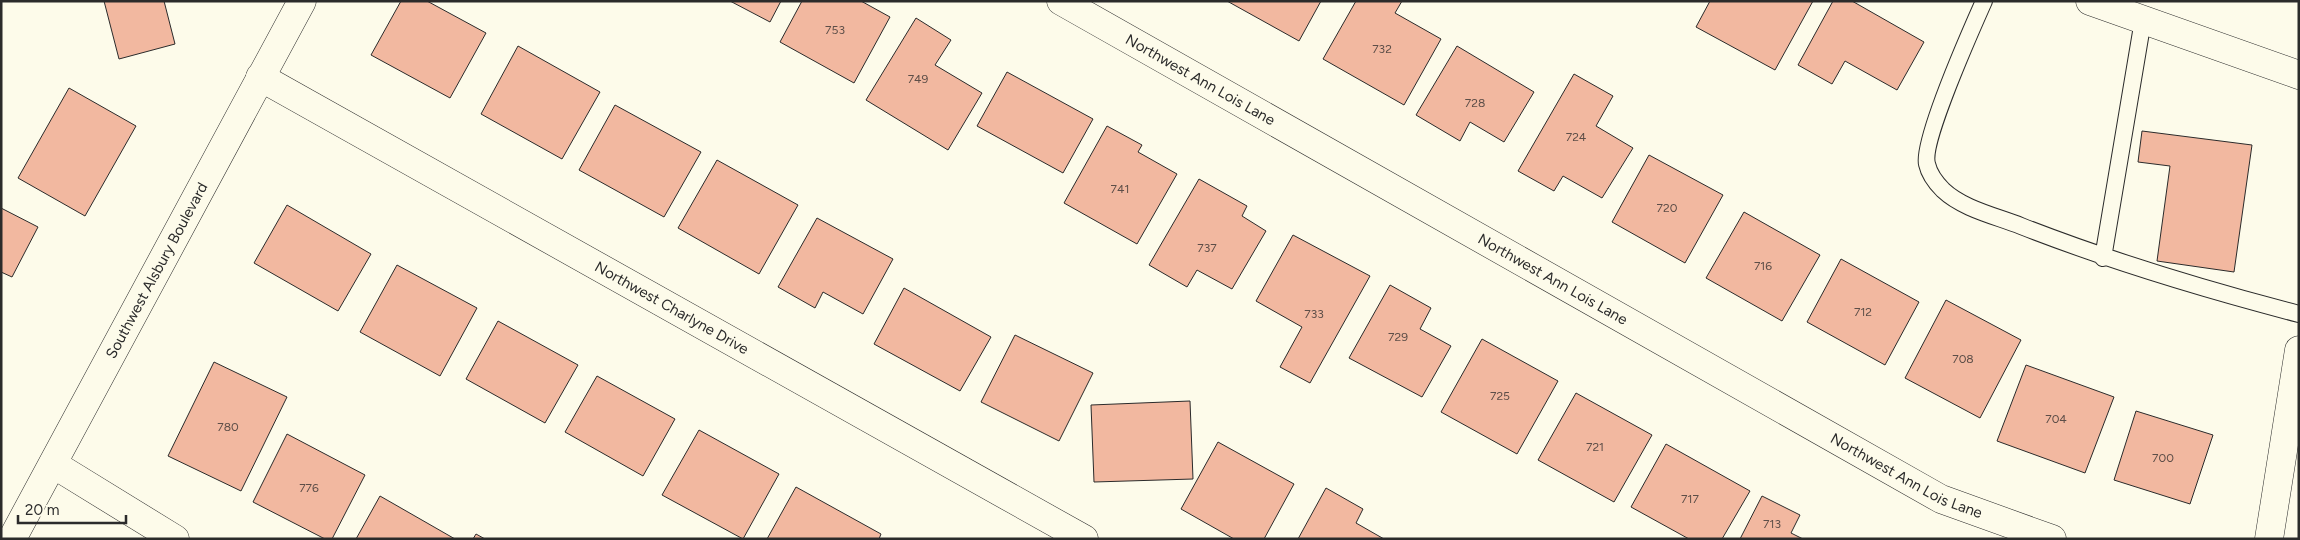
<svg xmlns="http://www.w3.org/2000/svg" width="2300" height="540" viewBox="0 0 2300 540" font-family="Figtree,sans-serif">
	<style>
		.building { fill: #f2b8a0; stroke: #2b2b2b }
		.lines { fill: none; stroke-linecap: round; stroke-linejoin: round }
		.service-casing { stroke: #2b2b2b; stroke-width: 18 }
		.minor-casing { stroke: #2b2b2b; stroke-width: 29 }
		.secondary-casing { stroke: #2b2b2b; stroke-width: 29 }
		.service { stroke: #fdfbea; stroke-width: 16 }
		.minor { stroke: #fdfbea; stroke-width: 28 }
		.secondary { stroke: #fdfbea; stroke-width: 28 }
		.labels { text-anchor: middle; dominant-baseline: central; stroke-width: 4; stroke-linejoin: round; paint-order: stroke }
		.number-label { font-size: 12px; fill: #5d4e48 }
		.street-label { font-size: 15px; fill: #2b2b2b; stroke: #fdfbea }
	</style>
	<rect width="100%" height="100%" fill="#fdfbea"/>
	<path class="building" d="M104,1H164L175,44L119,59Z
		M401,1H427L486,33L450,98L371,55Z
		M730,1H781L770,22Z
		M802,1H861L890,17L854,83L780,42Z
		M1227,1H1321L1299,41Z
		M1356,1H1402L1395,13L1441,39L1404,105L1323,59Z
		M1710,1H1813L1775,70L1696,27Z
		M1833,1H1852L1924,42L1897,90L1845,61L1832,84L1798,65Z
		M916,18L951,40L935,65L982,93L948,150L866,100Z
		M518,46L600,92L562,159L481,114Z
		M1457,46L1534,92L1504,142L1470,122L1460,141L1416,115Z
		M1007,72L1093,119L1063,173L977,126Z
		M1574,74L1613,96L1596,126L1633,148L1602,198L1563,176L1554,191L1518,171Z
		M69,88L136,126L85,216L18,178Z
		M615,105L701,152L664,217L579,170Z
		M1107,126L1142,145L1138,152L1177,174L1137,244L1064,203Z
		M2142,131L2252,145L2234,272L2157,261L2170,166L2138,162Z
		M1649,155L1723,195L1685,263L1612,222Z
		M717,160L798,205L759,274L678,228Z
		M1199,179L1247,206L1242,216L1266,231L1232,289L1197,270L1187,287L1149,265Z
		M287,205L371,254L338,311L254,263Z
		M1,208L38,227L12,277L1,272Z
		M1744,212L1820,255L1782,321L1706,278Z
		M817,218L893,259L863,314L823,292L815,308L778,287Z
		M1293,235L1370,276L1310,383L1280,367L1302,327L1256,301Z
		M1841,259L1919,302L1885,365L1807,322Z
		M397,265L477,308L440,376L360,332Z
		M1390,285L1431,308L1420,329L1451,346L1422,397L1349,358Z
		M904,288L991,337L960,391L874,344Z
		M1946,300L2021,340L1980,418L1905,378Z
		M498,321L578,365L545,423L466,379Z
		M1015,335L1093,373L1059,441L981,402Z
		M1482,339L1558,381L1517,454L1441,412Z
		M214,362L287,397L241,491L168,456Z
		M2026,365L2114,397L2085,473L1997,441Z
		M597,376L675,419L643,476L565,432Z
		M1576,393L1652,435L1614,502L1538,460Z
		M1190,401L1193,479L1094,482L1091,405Z
		M2136,411L2213,435L2190,504L2114,480Z
		M699,430L779,474L743,539L662,495Z
		M287,434L365,475L332,539H325L253,502Z
		M1218,442L1294,484L1264,539H1234L1181,509Z
		M1666,444L1750,491L1722,539H1689L1631,507Z
		M796,487L881,534L879,539H767Z
		M1326,488L1363,509L1356,523L1384,539H1298Z
		M380,496L455,539H356Z
		M1762,496L1800,515L1791,533L1803,539H1740Z
		M476,534L485,539H473Z"/>
	<g class="lines">
		<g class="service-casing">
			<path id="service" d="M1984,1C1972,28 1921,142 1927,164C1929,173 1936,183 1943,190C1963,209 1996,216 2021,226C2113,262 2203,289 2299,314
				M2103,258L2143,20"/>
		</g>
		<g class="minor-casing">
			<g id="minor">
				<path id="s1" d="M1061,1L1941,499L2052,539"/>
				<path d="M2090,1L2299,75"/>
				<path id="s2" d="M260,77L1084,539"/>
				<path d="M53,464L175,539"/>
				<path d="M2269,539L2299,350"/>
			</g>
		</g>
		<g class="secondary-casing">
			<g id="secondary">
				<path id="s3" d="M12,539L302,1"/>
			</g>
		</g>
		<use href="#service" class="service"/>
		<use href="#minor" class="minor"/>
		<use href="#secondary" class="secondary"/>
	</g>
	<g class="labels">
		<g class="number-label">
			<text x="835" y="30">753</text>
			<text x="1382" y="49">732</text>
			<text x="918" y="79">749</text>
			<text x="1475" y="103">728</text>
			<text x="1576" y="137">724</text>
			<text x="1120" y="189">741</text>
			<text x="1667" y="208">720</text>
			<text x="1207" y="248">737</text>
			<text x="1763" y="266">716</text>
			<text x="1863" y="312">712</text>
			<text x="1314" y="314">733</text>
			<text x="1398" y="337">729</text>
			<text x="1963" y="359">708</text>
			<text x="1500" y="396">725</text>
			<text x="2056" y="419">704</text>
			<text x="228" y="427">780</text>
			<text x="1595" y="447">721</text>
			<text x="2163" y="458">700</text>
			<text x="309" y="488">776</text>
			<text x="1690" y="499">717</text>
			<text x="1772" y="524">713</text>
		</g>
		<g class="street-label">
			<text stroke="none"><textPath href="#s1" startOffset="160">Northwest Ann Lois Lane</textPath></text>
			<text stroke="none"><textPath href="#s3" startOffset="305">Southwest Alsbury Boulevard</textPath></text>
			<text stroke="none"><textPath href="#s1" startOffset="565">Northwest Ann Lois Lane</textPath></text>
			<text stroke="none"><textPath href="#s2" startOffset="472">Northwest Charlyne Drive</textPath></text>
			<text stroke="none"><textPath href="#s1" startOffset="970">Northwest Ann Lois Lane</textPath></text>
		</g>
	</g>
	<rect width="2300" height="540" fill="none" stroke="#2b2b2b" stroke-width="5"/>
	<path d="M18 515v8h108v-8" fill="none" stroke="#2b2b2b" stroke-width="2.5"/>
	<text x="25" y="515" font-size="15" fill="#2b2b2b" stroke="#fdfbea" stroke-width="4" paint-order="stroke">20 m</text>
</svg>
